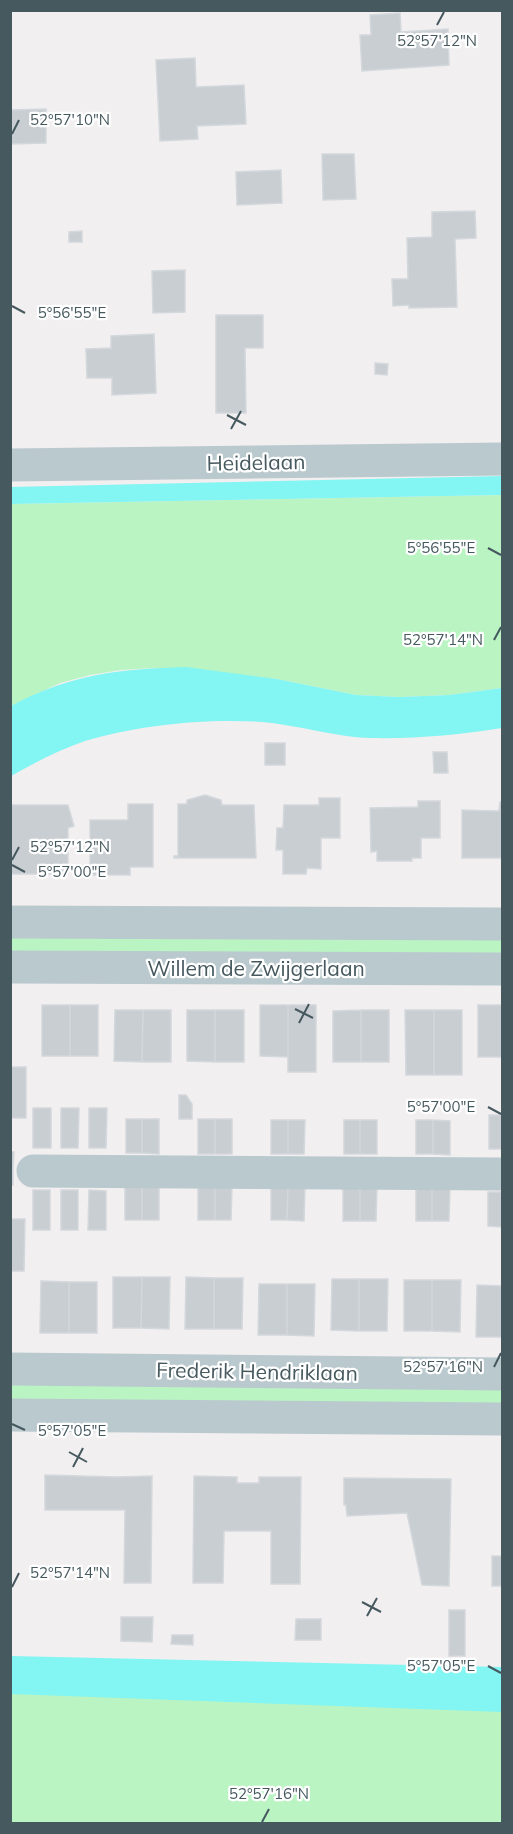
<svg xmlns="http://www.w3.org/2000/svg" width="513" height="1834" viewBox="0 0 513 1834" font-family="Mulish,sans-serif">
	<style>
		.green { fill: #baf4c3 }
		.water { fill: #83f5f2 }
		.building { fill: #c9ced3; stroke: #d3d8dc; stroke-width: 1.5 }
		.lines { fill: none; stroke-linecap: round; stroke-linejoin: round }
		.minor { stroke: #bac9ce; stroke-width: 33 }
		.ticks { fill: none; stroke: #46595f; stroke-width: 2 }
		.labels { text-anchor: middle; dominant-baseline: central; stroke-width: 4.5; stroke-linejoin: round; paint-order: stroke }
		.street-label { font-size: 21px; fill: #46595f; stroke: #fff }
		.ticks-label { font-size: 15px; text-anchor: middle; fill: #46595f; stroke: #fff; stroke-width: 4.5; stroke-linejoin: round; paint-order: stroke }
	</style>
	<rect width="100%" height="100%" fill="#f2eff0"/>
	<path class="green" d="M502,495V688L449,695L400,697L356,695L277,679L154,668L121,670L90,675L60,683L11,706V504Z
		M502,931V959H11V932Z
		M11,1379L502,1383V1410L11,1406Z
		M10,1681L502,1697V1823H11Z"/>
	<path class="water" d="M502,476V495L11,504V487Z
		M186,667L277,679L356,695L400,697L449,695L502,688V728C458,735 415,739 370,738C334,737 298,725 262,722C207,718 137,725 85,741C59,750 34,763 11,776V706C70,674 120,669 186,667Z
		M11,1656L502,1667V1712L11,1694Z"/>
	<path class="building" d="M400,13L401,32L448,29L449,65L362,71L360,35H371L370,15Z
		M195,58L196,87L244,85L246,124L197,126L198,139L160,141L156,60Z
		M46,109V143L10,144V110Z
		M322,154H354L356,199L323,200Z
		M281,170L282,203L237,205L236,172Z
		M475,211L476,238L455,239L457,307L409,308V305L393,306L392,279H408L407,238L432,237V212Z
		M82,231V242H69V232Z
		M185,270V312L153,313L152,271Z
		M216,315H263V348H245L246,413H216Z
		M154,334L156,393L112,395V378H87L86,349L111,348V336Z
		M375,363L388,364L387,375L375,374Z
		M265,743H285V765H265Z
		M433,752H447L448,773H434Z
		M205,795L221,800L222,805H254L256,858H174V856H178V804H187V800Z
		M319,798H340V838H321V869L307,868L306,874H283V850H276L277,828H283L284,805H319Z
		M418,801H440V838H421V858H412V861H377V851L371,852L370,808L418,807Z
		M500,802H502V858H462V810L499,811Z
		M128,804H153V867H130V875H90V820H128Z
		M10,805H68L74,826L68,828V874H10Z
		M42,1005H70V1056H42Z
		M70,1005H98V1056H70Z
		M260,1005H288V1057L260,1056Z
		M288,1005H316V1072H288Z
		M478,1005H502V1057H478Z
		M115,1010H143L142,1062L114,1061Z
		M143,1010H171V1062H142Z
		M187,1010H215V1062L187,1061Z
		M215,1010H244V1062H215Z
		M361,1010H389V1062H361Z
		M361,1010V1062H333V1011Z
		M405,1010H434V1075H406Z
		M434,1010H462V1075H434Z
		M10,1067H26V1118H10Z
		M179,1095H186L192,1104V1119H179Z
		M33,1108H51V1148H33Z
		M61,1108H79L78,1148H61Z
		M89,1108H107L106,1148H89Z
		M489,1115H502V1149H489Z
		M126,1119H142V1153H126Z
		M142,1119H159V1154L142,1153Z
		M198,1119H215V1154H198Z
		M215,1119H232V1154H215Z
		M271,1120H288V1154H271Z
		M288,1120H305L304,1154H288Z
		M344,1120H360V1154H344Z
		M360,1120H377V1154H360Z
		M416,1120H433V1154H416Z
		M433,1120L450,1121V1155L433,1154Z
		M10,1152H14L13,1168H10Z
		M10,1168H13V1185H10Z
		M125,1185L142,1186V1220H125Z
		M142,1186H159V1220H142Z
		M198,1186H215V1220H198Z
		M215,1186H232L231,1220H215Z
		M271,1186H288L287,1220H271Z
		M288,1186H305L304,1221L287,1220Z
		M343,1186H360V1221H343Z
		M360,1186H377L376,1221H360Z
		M416,1186H432V1221H416Z
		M432,1186L450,1187L449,1221H432Z
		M33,1190H50V1230H33Z
		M61,1190H78V1230H61Z
		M89,1190L106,1191V1230H88Z
		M488,1192H502V1227L488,1226Z
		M10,1219H25L24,1271H10Z
		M113,1277H142L141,1328H113Z
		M142,1277H170L169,1329L141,1328Z
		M186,1277L214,1278V1329H185Z
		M214,1278H243L242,1329H214Z
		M332,1279H359V1331L331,1330Z
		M359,1279H388L387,1331H359Z
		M404,1280H432V1331H404Z
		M432,1280H461L460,1332L432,1331Z
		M41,1281L69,1282V1333H40Z
		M69,1282H97V1333H69Z
		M259,1284H287V1335H258Z
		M287,1284H315L314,1336L287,1335Z
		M477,1285L502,1286V1337H476Z
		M45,1475L117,1477L152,1476L151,1583H124L125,1510H45Z
		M194,1476L237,1477V1483H259V1477H301L300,1584H271V1531H224L223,1583H193Z
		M344,1478L451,1479L449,1586L422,1585L407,1513L347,1516L346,1505H344Z
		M492,1556H502V1586H492Z
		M449,1610H465V1656H449Z
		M121,1617H153L152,1642L121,1641Z
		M296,1619H321V1640H295Z
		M172,1635H193V1645L171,1644Z"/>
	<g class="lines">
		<path class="minor" d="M10,465L502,459
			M10,922L502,924
			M10,967L502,969
			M33,1171L502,1174
			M10,1369L502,1374
			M10,1415L502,1419"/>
	</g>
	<path class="ticks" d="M437,25L444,12M12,134L19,120M12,306L25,313M227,415L246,425M231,429L241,411M488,548L501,555M494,640L501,627M12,860L19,847M12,865L25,872M295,1009L313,1018M299,1023L309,1004M488,1107L501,1114M494,1367L501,1353M12,1424L25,1430M69,1452L87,1462M73,1467L83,1448M12,1587L19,1573M362,1602L381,1612M367,1616L377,1598M488,1666L501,1673M262,1822L269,1809"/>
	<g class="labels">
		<g class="street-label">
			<text transform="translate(256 462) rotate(-1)">Heidelaan</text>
			<text x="256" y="968">Willem de Zwijgerlaan</text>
			<text transform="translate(257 1371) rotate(1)">Frederik Hendriklaan</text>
		</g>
	</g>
	<g class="ticks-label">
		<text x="437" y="46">52°57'12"N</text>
		<text x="70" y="125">52°57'10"N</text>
		<text x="72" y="318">5°56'55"E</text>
		<text x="441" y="553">5°56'55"E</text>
		<text x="443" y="645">52°57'14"N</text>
		<text x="70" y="852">52°57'12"N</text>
		<text x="72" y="877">5°57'00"E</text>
		<text x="441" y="1112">5°57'00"E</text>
		<text x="443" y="1372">52°57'16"N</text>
		<text x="72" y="1436">5°57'05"E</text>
		<text x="70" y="1578">52°57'14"N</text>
		<text x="441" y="1671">5°57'05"E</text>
		<text x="269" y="1799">52°57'16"N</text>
	</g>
	<rect width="513" height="1834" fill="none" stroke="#46595f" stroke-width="24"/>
</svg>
